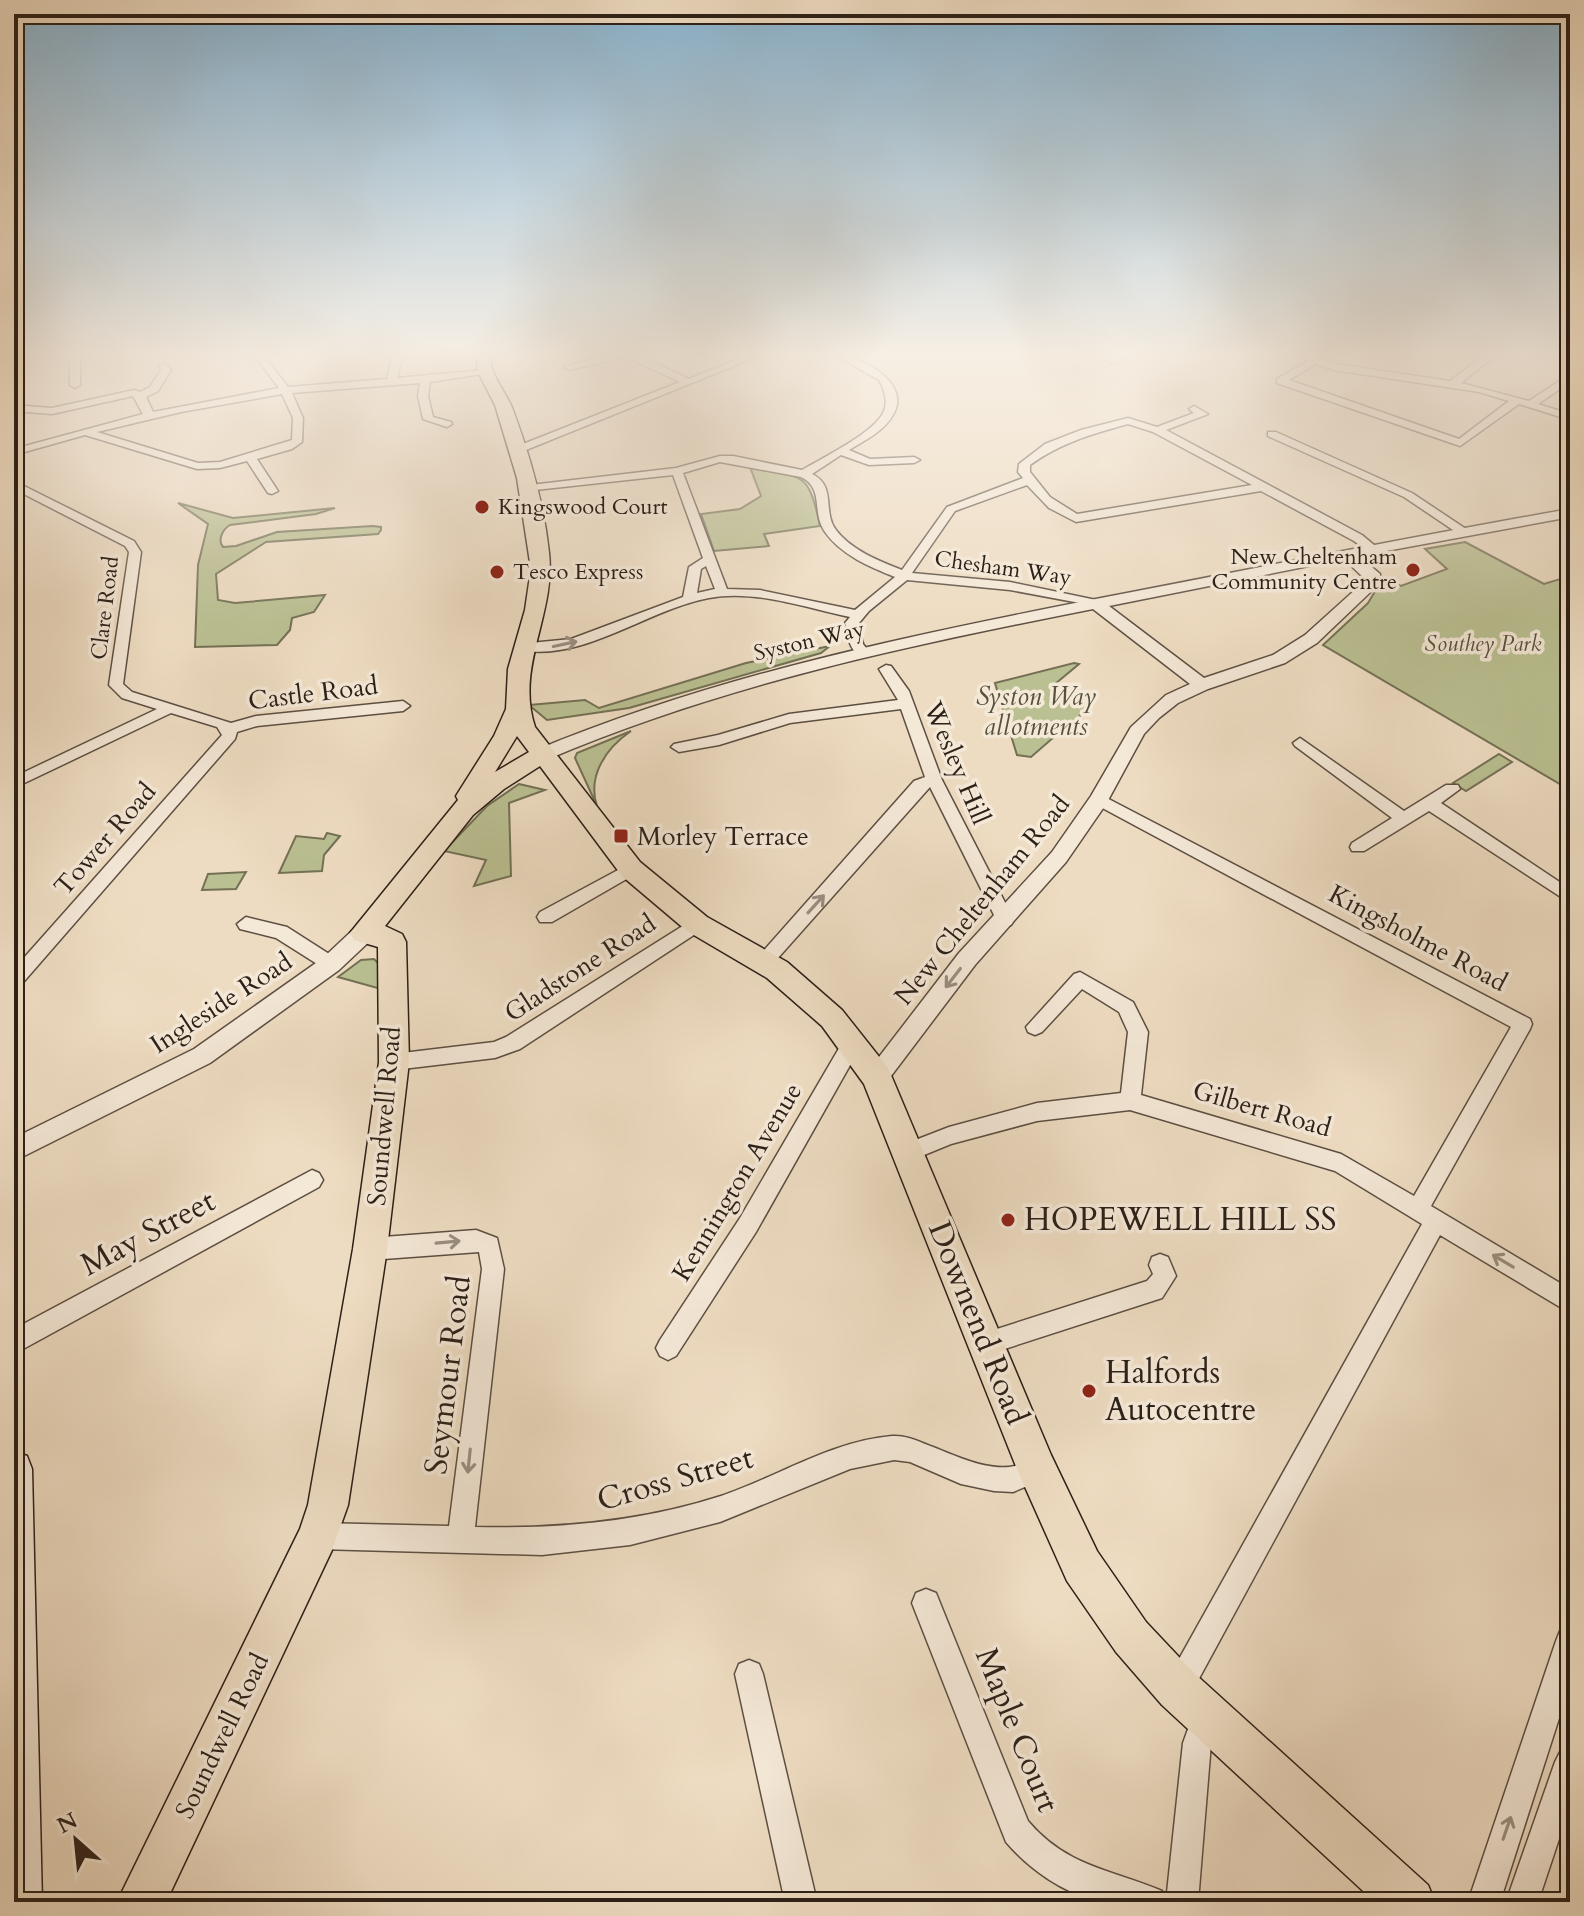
<svg xmlns="http://www.w3.org/2000/svg" width="1584" height="1916" viewBox="0 0 1584 1916" font-family="Cardo,serif">
	<style>
		.green { fill: #bac092; stroke: #737055; stroke-width: 2 }
		.lines { fill: none; stroke-linecap: round; stroke-linejoin: round }
		.minor-casing { stroke: #5c4f42; stroke-width: 3 }
		.tertiary-casing { stroke: #5c4f42; stroke-width: 3 }
		.secondary-casing { stroke: #2c2018; stroke-width: 3 }
		.primary-casing { stroke: #2c2018; stroke-width: 3 }
		.minor { fill: #f4e8d7; fill-rule: evenodd }
		.tertiary { fill: #f4e8d7; fill-rule: evenodd }
		.secondary { fill: #f4e8d7; fill-rule: evenodd }
		.primary { fill: #eedcc2; fill-rule: evenodd }
		.oneway { stroke: #9a8e81 }
		.poi-dot { fill: #8f2418; stroke: #f4e8d7; stroke-width: 3 }
		.labels { text-anchor: middle; dominant-baseline: central; stroke-width: 7; stroke-linejoin: round; paint-order: stroke }
		.far-poi-label { font-size: 22px; fill: #2c2018; stroke: #f4e8d7; text-anchor: start }
		.far-street-label { font-size: 22px; fill: #2c2018; stroke: #f4e8d7 }
		.far-park-label { font-size: 22px; font-style: italic; fill: #57503d; stroke: #f4e8d7 }
		.street-label { font-size: 26px; fill: #2c2018; stroke: #f4e8d7 }
		.park-label { font-size: 26px; font-style: italic; fill: #57503d; stroke: #f4e8d7 }
		.poi-label { font-size: 26px; fill: #2c2018; stroke: #f4e8d7; text-anchor: start }
		.near-poi-label { font-size: 32px; fill: #2c2018; stroke: #f4e8d7; text-anchor: start }
		.near-street-label { font-size: 32px; fill: #2c2018; stroke: #f4e8d7 }
	</style>
	<rect width="100%" height="100%" fill="#eedcc2"/>
	<filter id="stains"><feTurbulence type="fractalNoise" baseFrequency=".0025" numOctaves="4"/><feColorMatrix values="0 0 0 0 .2 0 0 0 0 .09 0 0 0 0 .02 0 0 0 .5 -.17"/></filter>
	<radialGradient id="worn" r=".72"><stop offset=".6" stop-color="#630" stop-opacity="0"/><stop offset="1" stop-color="#630" stop-opacity=".3"/></radialGradient>
	<path class="green" d="M750,467C804,478 808,470 820,526L764,534L769,546L714,551L701,514L740,509L761,496Z
		M178,503L233,518L335,508L316,514L230,525C223,529 217,540 223,547L236,546L277,532L372,526L381,527V530L378,534L266,542L216,574L218,600L235,603L325,595L314,612L292,618L290,630L277,645L195,647L198,565L208,524Z
		M1465,542L1544,584L1570,576V790L1323,645L1368,603L1380,583L1390,579L1401,586L1447,569L1425,549Z
		M830,646L821,653L629,708L547,720L529,705L585,700L599,708L746,663Z
		M1074,663L1079,664L1055,684L1076,701L1087,704L1071,731L1062,730L1031,757L1017,755L995,683Z
		M631,731C606,748 587,776 597,806L575,758L577,753Z
		M1499,754L1512,762L1466,791L1453,783Z
		M519,784L545,790L509,803L511,876L474,886L486,860L444,851L487,806Z
		M327,833L340,836L324,855L322,871L279,873L296,836L324,839Z
		M246,872L236,889L202,890L208,874Z
		M374,959L380,965L381,989L338,977L361,960Z"/>
	<g class="lines">
		<g class="minor-casing">
			<path id="minor" d="M42,354L14,361V355Z
				M70,354H80V385L75,388L70,385Z
				M253,354H262L288,387L387,379L393,354H403L397,378L484,370L489,373L430,382L428,396L433,417L451,422L452,424L447,427L423,419L418,396L420,383L292,393L303,418L302,442L292,449L257,459L278,491L272,494L268,493L247,461L220,468L197,469L85,435L14,455V449L143,414L133,396L52,414L14,411V405L52,408L134,390L140,392L150,387L161,370L159,366L164,363L171,370L158,391L146,397L153,412L279,388ZM282,394L293,418L292,440L220,462L198,463L97,432L181,412Z
				M610,354H636L689,379L750,354H764L521,452H513V448L680,382L625,357L569,370L564,367Z
				M833,354C858,354 913,382 893,415C884,431 864,441 849,450L870,459L914,457L920,460L914,463L869,465L841,455L812,474C837,486 822,512 836,530C851,550 879,561 902,570L947,507L1023,478L1018,472L1019,464L1045,444L1081,430L1128,418L1157,427L1194,413L1189,409L1194,406L1208,414L1166,430L1362,535L1380,550L1370,553L1354,541L1261,491L1076,522L1049,508L1027,485L955,511L912,573L1010,582L1101,601V607L1010,590L907,580L869,611L859,623L863,644L870,653L863,657C849,652 848,636 845,623L850,617C806,608 754,589 709,598C648,609 584,662 520,650V644L571,639L683,597L689,567L703,558L673,475L526,491L520,488L522,486L676,468L720,456H733L802,470C822,458 876,432 884,411C888,402 884,388 879,380ZM1128,424L1153,432L1252,485L1077,514L1050,497L1030,472V465C1060,443 1092,434 1128,424ZM720,462L801,477C825,489 811,512 825,532C841,555 870,567 895,577L855,610L760,590L727,589L683,473ZM706,566L715,589L697,593L701,569Z
				M1119,354H1132L1116,363H1110V359Z
				M1294,354H1308L1336,364L1450,381L1486,354H1497L1461,383L1529,401L1570,374V382L1538,404L1570,414V420L1519,404L1460,446L1277,383V379L1308,361ZM1316,364L1334,370L1479,392L1509,401L1459,439L1289,380Z
				M1268,432H1276L1412,493L1469,531L1459,534L1404,497L1268,436Z
				M14,481L134,541L141,552L123,684L132,692L231,723L256,716L403,701L410,706L403,711L257,726L237,732L235,739L20,986L14,988V969L222,735L217,727L171,713L14,788V777L157,709L122,698L109,685L129,552L125,546L14,489Z
				M886,665L891,666L909,691L942,780L1014,920L1011,925H999L930,787L770,967H758L755,962L758,957L914,781L925,777L901,709L790,723L719,745L679,752L671,747L674,744L718,735L789,714L898,700L879,669Z
				M1300,738L1404,811L1446,785H1458L1460,789L1441,803L1570,889V903L1429,811L1364,851H1352L1350,847L1352,843L1392,818L1295,746L1293,743Z
				M1099,794L1530,1019L1532,1024L1530,1029L1431,1206L1570,1289V1313L1440,1235L1189,1697L1179,1701L1169,1697L1165,1687L1169,1677L1422,1224L1335,1171L1130,1110L1037,1121L951,1144L907,1162L900,1160L897,1153L900,1146L949,1127L1037,1103L1121,1093L1128,1032L1119,1012L1082,989L1042,1032L1035,1035L1028,1032L1026,1027L1074,974L1080,972L1133,1002L1148,1032L1141,1095L1341,1154L1414,1196L1511,1027L1093,803L1091,799L1093,795Z
				M631,863L637,865L639,869L637,873L552,922H540L537,917L540,912Z
				M246,917L287,927L337,959L340,964L337,969H325L276,938L240,929L237,924Z
				M697,917L703,919L706,924L703,929L520,1049L495,1058L394,1070L387,1068L384,1062L387,1056L394,1054L494,1042L506,1037Z
				M852,1036L859,1038L862,1044L756,1232L676,1356L668,1360L660,1356L656,1348L660,1340L740,1218L845,1038Z
				M312,1170L319,1173L323,1180L319,1187L14,1354V1329Z
				M476,1230L497,1238L504,1269L475,1527C558,1529 641,1522 721,1496C777,1477 832,1441 892,1436C907,1435 920,1442 933,1447C956,1456 989,1472 1015,1466C1022,1464 1030,1459 1037,1456L1046,1460L1050,1469L1046,1478L1013,1492L994,1491L961,1484L910,1462L894,1460L850,1469L720,1522L630,1545L542,1555L318,1549L309,1545L305,1536L309,1527L318,1523L449,1526L482,1269L479,1252L370,1260L362,1256L359,1249L362,1242L370,1238Z
				M1160,1254L1168,1257L1176,1276L1162,1298L986,1355L978,1351L974,1343L978,1335L1147,1281L1153,1274L1149,1265L1152,1257Z
				M926,1589L936,1593L1028,1821C1067,1867 1110,1869 1162,1891L1166,1902L1183,1743L1196,1707L1206,1703L1216,1707L1220,1717L1211,1743L1198,1902C1171,1902 1123,1907 1098,1901C1063,1893 1029,1869 1006,1842L912,1603L916,1593Z
				M1570,1627V1684L1500,1902H1468L1556,1641L1560,1631Z
				M749,1660L759,1664L763,1674L817,1902H785L735,1674L739,1664Z
				M1570,1747V1806L1538,1902H1506L1555,1762L1560,1752Z"/>
		</g>
		<g class="tertiary-casing">
			<path id="tertiary" d="M1570,509V517L1359,556L1380,574L1381,582L1317,643L1285,663L1208,689L1178,703L1159,718L1144,734L1106,804L1066,862L975,965L885,1084L877,1087L869,1084L865,1077L869,1070L959,953L1052,852L1091,796L1131,727L1166,695L1190,684L1093,609C905,646 725,684 548,759H534L532,755L534,751C719,674 911,635 1106,597C1261,567 1415,536 1570,509ZM1344,559L1366,580L1305,635L1273,655L1204,678L1109,606Z
				M364,925L372,927L375,933L372,939L339,970L210,1063L14,1161V1138L194,1049L323,958L356,927Z"/>
		</g>
		<g class="secondary-casing">
			<path id="secondary" d="M14,1451L27,1456L32,1469L42,1902H14Z"/>
		</g>
		<g class="primary-casing">
			<path id="primary" d="M476,354H490C489,375 506,391 513,410C530,456 544,504 549,553C556,614 515,667 535,727L640,862L707,917L787,962L842,1010L888,1068L1051,1455L1097,1551L1146,1622L1194,1673L1428,1885L1435,1902H1375L1162,1705L1116,1652L1067,1581L1017,1469L864,1084L822,1026L767,978L687,931L622,876L540,766L504,789L473,815L385,926L402,934L406,942L409,1062L387,1249L348,1505L332,1550L166,1902H117L300,1529L308,1505L353,1249L379,1062L378,947L354,940L350,933L458,800L456,796L494,736L506,709L508,669L525,610L531,569L517,478L495,405L478,372ZM517,736L529,752L495,772Z"/>
		</g>
		<use href="#minor" class="minor"/>
		<use href="#tertiary" class="tertiary"/>
		<use href="#secondary" class="secondary"/>
		<use href="#primary" class="primary"/>
	</g>
	<defs><path id="oneway-shaft" d="M-6 0H5M1.5-3L5.5 0L1.5 3" fill="none" stroke-width="1.6" stroke-linecap="round" stroke-linejoin="round" transform="scale(2)"/></defs>
	<g class="oneway">
		<use href="#oneway-shaft" transform="translate(565 644) rotate(-12)"/>
		<use href="#oneway-shaft" transform="translate(816 904) rotate(-48)"/>
		<use href="#oneway-shaft" transform="translate(953 978) rotate(128)"/>
		<use href="#oneway-shaft" transform="translate(448 1242) rotate(-5)"/>
		<use href="#oneway-shaft" transform="translate(1503 1261) rotate(-149)"/>
		<use href="#oneway-shaft" transform="translate(469 1461) rotate(96)"/>
		<use href="#oneway-shaft" transform="translate(1507 1828) rotate(-71)"/>
	</g>
	<linearGradient id="sky" x2="0" y2="1"><stop stop-color="#89b6d5"/><stop offset="0.57" stop-color="#f7efe4"/><stop offset="1" stop-color="#f7efe4" stop-opacity="0"/></linearGradient>
	<rect width="1584" height="623" fill="url(#sky)"/>
	<g class="poi-dot">
		<circle cx="482" cy="507" r="8"/>
		<circle cx="1413" cy="570" r="8"/>
		<circle cx="497" cy="572" r="8"/>
		<rect x="613" y="828" width="16" height="16" rx="4"/>
		<circle cx="1008" cy="1220" r="8"/>
		<circle cx="1089" cy="1391" r="8"/>
	</g>
	<g class="labels">
		<g class="far-poi-label">
			<text x="498" y="507">Kingswood Court</text>
			<text x="1397" y="557" text-anchor="end">New Cheltenham<tspan x="1397" dy="25">Community Centre</tspan></text>
			<text x="513" y="572">Tesco Express</text>
		</g>
		<g class="far-street-label">
			<text transform="translate(1003 568) rotate(8)">Chesham Way</text>
			<text transform="translate(105 608) rotate(-83)">Clare Road</text>
			<text transform="translate(809 641) rotate(-13)">Syston Way</text>
		</g>
		<g class="far-park-label">
			<text x="1483" y="644">Southey Park</text>
		</g>
		<g class="street-label">
			<text transform="translate(313 693) rotate(-7)">Castle Road</text>
			<text transform="translate(957 763) rotate(67)">Wesley Hill</text>
			<text transform="translate(105 839) rotate(-49)">Tower Road</text>
			<text transform="translate(982 900) rotate(-51)">New Cheltenham Road</text>
			<text transform="translate(1418 938) rotate(28)">Kingsholme Road</text>
			<text transform="translate(580 968) rotate(-33)">Gladstone Road</text>
			<text transform="translate(221 1003) rotate(-33)">Ingleside Road</text>
			<text transform="translate(1262 1109) rotate(16)">Gilbert Road</text>
			<text transform="translate(384 1116) rotate(-85)">Soundwell Road</text>
			<text transform="translate(737 1182) rotate(-59)">Kennington Avenue</text>
			<text transform="translate(222 1736) rotate(-64)">Soundwell Road</text>
		</g>
		<g class="park-label">
			<text x="1036" y="696">Syston Way<tspan x="1036" dy="30">allotments</tspan></text>
		</g>
		<g class="poi-label">
			<text x="637" y="836">Morley Terrace</text>
		</g>
		<g class="near-poi-label">
			<text x="1024" y="1220">HOPEWELL HILL SS</text>
			<text x="1105" y="1373">Halfords<tspan x="1105" dy="37">Autocentre</tspan></text>
		</g>
		<g class="near-street-label">
			<text transform="translate(148 1233) rotate(-28)">May Street</text>
			<text transform="translate(978 1323) rotate(68)">Downend Road</text>
			<text transform="translate(448 1375) rotate(-83)">Seymour Road</text>
			<text transform="translate(675 1479) rotate(-16)">Cross Street</text>
			<text transform="translate(1017 1730) rotate(68)">Maple Court</text>
		</g>
	</g>
	<rect width="1584" height="1916" fill="none" stroke="#eedcc2" stroke-width="48"/>
	<rect x="16" y="16" width="1552" height="1884" fill="none" stroke="#2c2018" stroke-width="4"/>
	<rect x="24" y="24" width="1536" height="1868" fill="none" stroke="#2c2018" stroke-width="2"/>
	<g transform="translate(76 1840) rotate(333)" stroke="#f4e8d7" stroke-width="6" paint-order="stroke">
	<path d="M0-6L14 30L0 20L-14 30Z" fill="#2c2018"/>
	<text y="-12" font-size="22" font-weight="bold" text-anchor="middle" fill="#2c2018">N</text>
	</g>
	<rect width="100%" height="100%" filter="url(#stains)"/>
	<rect width="100%" height="100%" fill="url(#worn)"/>
</svg>
